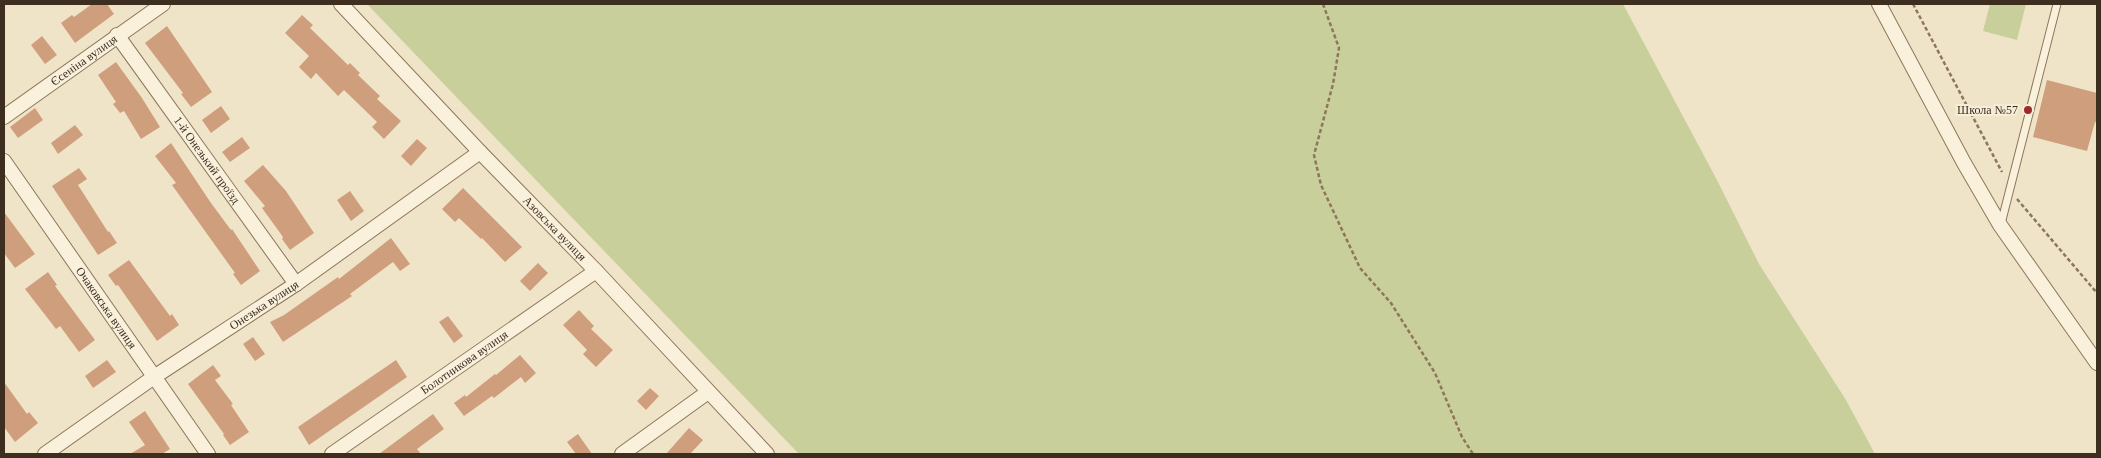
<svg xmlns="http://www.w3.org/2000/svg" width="2101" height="458" viewBox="0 0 2101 458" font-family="Georgia,serif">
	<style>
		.green { fill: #c9cf9b }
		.building { fill: #cf9f7d }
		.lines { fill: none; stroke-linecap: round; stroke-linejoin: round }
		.lane-casing { stroke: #8d765c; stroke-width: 9 }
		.street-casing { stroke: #8d765c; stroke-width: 16 }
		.path { stroke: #8d765c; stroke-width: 2.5; stroke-dasharray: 4 2.5; stroke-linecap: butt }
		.lane { stroke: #faf1dc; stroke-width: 7 }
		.street { stroke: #faf1dc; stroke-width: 14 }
		.poi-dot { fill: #9e2a2b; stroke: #f7eed8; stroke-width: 2 }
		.labels { text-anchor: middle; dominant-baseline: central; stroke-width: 4; stroke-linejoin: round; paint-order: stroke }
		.street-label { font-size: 12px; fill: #3d2e20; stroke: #f7eed8 }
		.poi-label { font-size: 12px; fill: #3d2e20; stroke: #f7eed8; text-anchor: end }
	</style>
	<rect width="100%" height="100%" fill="#f0e4c8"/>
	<path class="green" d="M367,4H1623L1717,180L1759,264L1846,400L1875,454H799Z
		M1990,4H2026L2017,40L1983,31Z"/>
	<path class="building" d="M92,4H107L114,14L75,43L61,23L72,15L74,17Z
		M302,15L313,25L310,28L348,65L350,63L360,73L358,75L380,96L377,99L401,121L384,139L372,127L377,122L344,90L338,96L316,73L311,79L299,67L309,56L285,33Z
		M167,26L212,92L191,107L181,94L183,93L145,43Z
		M42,36L57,55L45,64L31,45Z
		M116,62L142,98L160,127L141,139L124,111L120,113L113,104L116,102L98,75Z
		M2047,80L2097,93V123L2095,122L2087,151L2033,137Z
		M221,106L230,119L211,133L202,120Z
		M35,108L43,120L18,138L10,127Z
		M75,125L83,135L58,154L51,143Z
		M242,137L250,148L230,162L222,152Z
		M417,139L427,148L411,166L401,156Z
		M171,143L211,203L231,230L232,229L260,271L241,285L233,274L235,273L172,185L176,183L155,156Z
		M263,165L286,191L314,233L290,250L282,239L283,237L262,208L265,206L244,181Z
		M79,168L87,179L78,185L108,232L109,231L117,243L98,255L52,186Z
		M463,188L522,247L505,262L482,238L481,239L459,218L455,222L442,209Z
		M350,191L364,211L351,221L337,200Z
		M4,212L35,254L15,268L4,253Z
		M391,238L410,264L400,271L393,262L350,294L352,296L283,342L270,322L284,315L338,277L339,279Z
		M129,260L170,316L172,314L179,325L157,341L118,285L116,286L108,275Z
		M538,263L548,273L530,291L520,281Z
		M48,272L57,285L55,286L95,340L79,352L60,326L56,329L25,289Z
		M579,310L594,326L591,329L613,350L596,367L583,354L587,350L563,325Z
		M448,316L463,336L454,343L439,322Z
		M253,337L265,354L255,361L243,344Z
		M520,355L536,373L525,383L521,377L494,398L492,396L464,416L454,403L465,395L466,397L495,374L496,375Z
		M107,360L116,372L93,388L85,376Z
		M396,360L407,377L309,445L298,427Z
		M213,365L221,376L215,380L233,404L231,405L249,432L230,445L223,435L224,434L188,384Z
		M4,382L27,414L29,412L38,423L15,442L4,427Z
		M650,388L659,396L646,410L637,401Z
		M145,411L170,449L162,454H130L145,445L129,422Z
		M433,414L444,429L417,449L421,454H379Z
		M689,428L703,440L690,454H666Z
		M578,434L592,454H576L567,442Z"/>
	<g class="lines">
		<g class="lane-casing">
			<path id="lane" d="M2001,224L2057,4"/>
		</g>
		<g class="street-casing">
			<g id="street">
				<path id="s1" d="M341,4L480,152L596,271L767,454"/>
				<path d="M1879,4L1964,163L2000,225L2097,363"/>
				<path id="s2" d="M117,35L296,284"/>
				<path id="s3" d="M4,117L163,4"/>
				<path id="s4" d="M4,161L208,454"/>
				<path id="s5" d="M45,454L154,377L296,284L480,152"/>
				<path id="s6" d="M332,454L596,271"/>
				<path d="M622,454L708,392"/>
			</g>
		</g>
		<path class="path" d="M1323,4L1339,48L1333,84L1314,155L1321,185L1360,268L1391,303L1435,373L1462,437L1473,454
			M1913,4L2002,172
			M2017,199L2097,293"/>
		<use href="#lane" class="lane"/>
		<use href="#street" class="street"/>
	</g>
	<circle class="poi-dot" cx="2028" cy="110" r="5"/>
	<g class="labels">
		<g class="street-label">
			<text stroke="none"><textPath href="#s3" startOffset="98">Єсеніна вулиця</textPath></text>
			<text stroke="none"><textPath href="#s2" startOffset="154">1-й Онезький проїзд</textPath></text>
			<text stroke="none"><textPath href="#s1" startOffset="310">Азовська вулиця</textPath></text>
			<text stroke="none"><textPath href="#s5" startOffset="265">Онезька вулиця</textPath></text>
			<text stroke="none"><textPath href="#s4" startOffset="179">Очаковська вулиця</textPath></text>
			<text stroke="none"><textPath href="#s6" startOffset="161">Болотникова вулиця</textPath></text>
		</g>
		<g class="poi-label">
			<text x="2018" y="110">Школа №57</text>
		</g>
	</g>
	<rect width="2101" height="458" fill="none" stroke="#3d2e20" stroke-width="10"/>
</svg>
